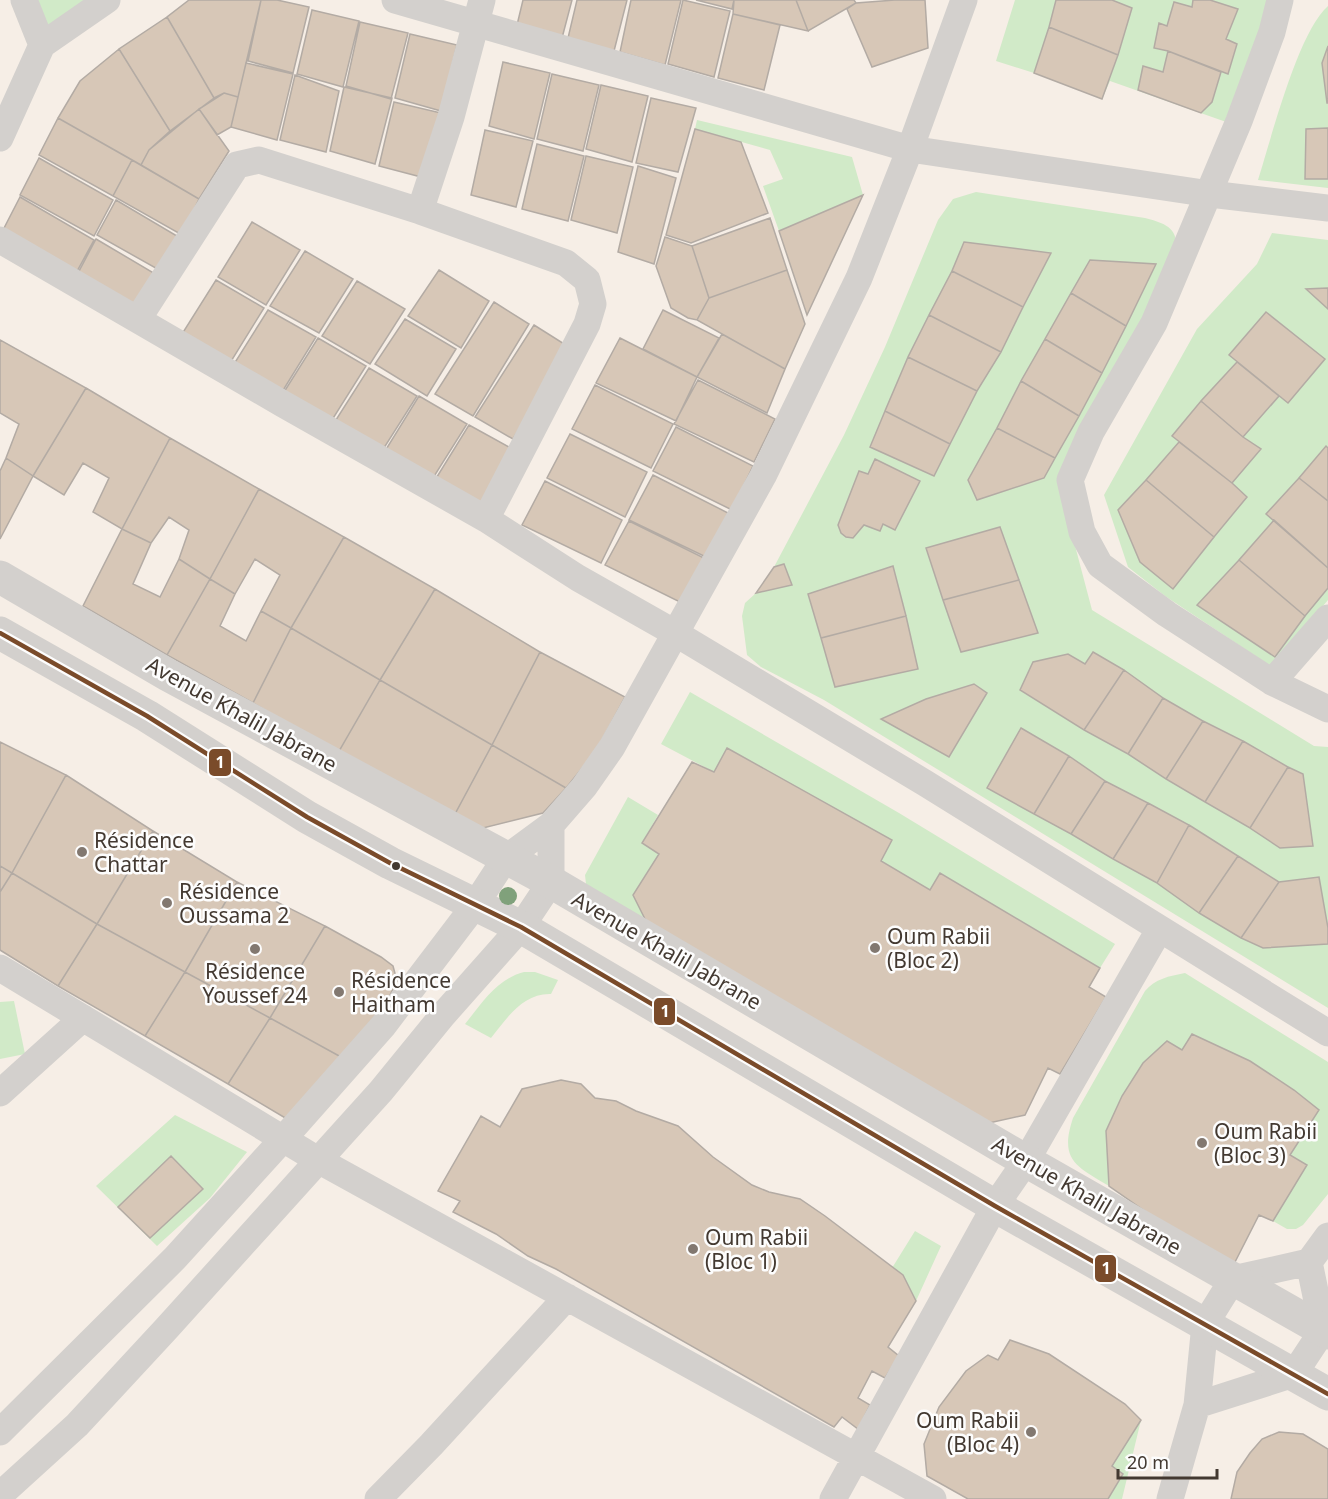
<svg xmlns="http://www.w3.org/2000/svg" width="1328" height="1499" viewBox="0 0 1328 1499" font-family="'Noto Sans',sans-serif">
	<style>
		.green { fill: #d1eac8 }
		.building { fill: #d7c7b7; stroke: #b3aba4; stroke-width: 1.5 }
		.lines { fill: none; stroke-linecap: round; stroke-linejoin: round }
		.street { stroke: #d3d0cd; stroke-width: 27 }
		.primary { stroke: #d3d0cd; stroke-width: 33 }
		.bus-1-casing { stroke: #fdfdfd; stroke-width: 9 }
		.bus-1 { stroke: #7a4b2a; stroke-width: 4.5 }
		.tree { fill: #80a17b }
		.poi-dot { fill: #827870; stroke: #fdfdfd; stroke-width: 2 }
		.bus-dot { fill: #433931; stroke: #fdfdfd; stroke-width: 2 }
		.labels { text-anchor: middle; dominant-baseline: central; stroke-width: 5; stroke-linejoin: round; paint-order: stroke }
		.street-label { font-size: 21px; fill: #433931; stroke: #fdfdfd }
		.poi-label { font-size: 21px; fill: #433931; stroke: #fdfdfd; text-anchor: start }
		.line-badge { stroke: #fdfdfd; stroke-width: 2 }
		.badge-label { font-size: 16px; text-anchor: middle; font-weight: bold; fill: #fff }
	</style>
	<rect width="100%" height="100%" fill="#f6eee6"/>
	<path class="green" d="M28,0H96L47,26Z
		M1015,0H1271L1229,123L1110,81L1102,99L1034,73L996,61Z
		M1328,6V188L1258,180C1271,139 1298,32 1328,6Z
		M697,120L852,157L863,195L779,231L763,186L783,179L770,150L695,129Z
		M976,192L1145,218C1160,222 1176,226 1176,243L1064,504L1092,610L1314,746L1328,747V1008L824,700L761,667L747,655L742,616L745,603L756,593L765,590L784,564L774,567L844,435L885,347L938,220L953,199Z
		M1272,233L1328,240V600L1272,667L1165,596L1128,567L1104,495L1197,329L1257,264Z
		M690,692L899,813L1115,944L1100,968L940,873L930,890L881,861L727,749L714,772L661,744Z
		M628,797L658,815L642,843L659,854L633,895L649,927L586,884L585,875Z
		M524,972H535L558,980L551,994C523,993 507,1018 491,1038L465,1024C482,1003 497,979 524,972Z
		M1185,973L1328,1062V1194L1303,1225L1296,1229H1287L1273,1221L1306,1165L1290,1155L1319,1110L1294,1090L1250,1061L1192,1035L1182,1050L1167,1041L1143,1063L1122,1096L1106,1131L1109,1186C1076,1166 1059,1160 1073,1118L1145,991C1155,979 1169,976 1185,973Z
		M14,1001L25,1054L0,1059V1002Z
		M175,1115L247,1152L210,1198L157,1246L96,1186Z
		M915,1231L941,1246L916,1301L903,1275L892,1268Z
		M1141,1420L1122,1499H1108L1123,1475L1112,1466Z"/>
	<path class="building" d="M189,0H261L238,97L224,93L214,98L167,17Z
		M261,0H277L309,7L293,73L248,61Z
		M523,0H572L562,38L517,25Z
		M577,0H627L614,51L568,38Z
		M631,0H681L665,65L620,52Z
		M683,0L730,11L714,77L668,64Z
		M696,0H734L732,9Z
		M734,0H796L808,31L733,14Z
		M796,0H854L856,3L808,31Z
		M895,0H925L928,48L872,67L847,9L856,3Z
		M1056,0H1112L1132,8L1118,55L1049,27Z
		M1193,0H1210L1238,9L1226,39L1237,44L1228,74L1168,51L1154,48L1159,23L1167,26L1174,2L1192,7Z
		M312,10L359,21L343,87L297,74Z
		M733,14L780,25L764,90L718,78Z
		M167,17L214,98L170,131L119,49Z
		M360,22L408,33L391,99L346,86Z
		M1049,27L1118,55L1102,99L1034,73Z
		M410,34L457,45L441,111L395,98Z
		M1328,46V103H1327L1322,63Z
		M119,49L170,131L149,150L141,165L58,118L80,81Z
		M1168,51L1221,72L1212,102L1201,113L1138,90L1143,66L1163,72Z
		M503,62L550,73L534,139L489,126Z
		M246,63L293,74L277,140L231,127Z
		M552,74L599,85L583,151L537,139Z
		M295,75L339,91L326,152L280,140Z
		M601,85L648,96L632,162L586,149Z
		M344,87L392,98L375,164L330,151Z
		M224,93L238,97L231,127L217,135L199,109Z
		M651,98L696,108L678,172L636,163Z
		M394,102L441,113L425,178L379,166Z
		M199,109L229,151L199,199L141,165L149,150Z
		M58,118L132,160L113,196L39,155Z
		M1328,128V179H1305L1306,129Z
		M695,129L741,142L768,213L691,243L666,235Z
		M485,130L533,141L516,207L471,195Z
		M537,144L584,156L568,221L522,209Z
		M586,156L633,167L617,233L571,220Z
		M39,158L113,200L94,236L20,195Z
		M132,160L199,199L182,235L113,196Z
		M638,166L676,178L654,264L618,252Z
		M863,195L807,315L779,231Z
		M20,197L94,240L75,275L1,234Z
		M116,200L182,239L161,271L97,235Z
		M770,218L787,270L709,298L692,246Z
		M252,222L300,250L266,305L218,277Z
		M665,237L692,246L709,298L697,320L688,318L671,308L656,266Z
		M96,239L157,275L139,309L77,275Z
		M964,242L1051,253L1023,307L952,271Z
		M305,251L353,279L319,333L270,306Z
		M1090,260L1156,264L1126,326L1071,293Z
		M439,270L489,301L461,348L408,316Z
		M787,270L805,324L785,369L697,320L709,298Z
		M952,271L1023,307L1001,352L929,315Z
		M216,280L264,308L230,363L182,334Z
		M357,281L405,309L370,364L322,336Z
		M1328,288V309L1306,289Z
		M1071,293L1126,326L1102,373L1045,339Z
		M494,302L529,324L473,416L435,394Z
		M268,310L316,337L282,392L234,364Z
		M663,310L719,338L697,377L643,349Z
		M1266,312L1325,359L1288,403L1229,355Z
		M929,315L1001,352L977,391L908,357Z
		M405,319L456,349L427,396L375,364Z
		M534,325L569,347L513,439L475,417Z
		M722,334L785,369L767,413L697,377Z
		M318,338L366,366L332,420L284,392Z
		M620,338L697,377L676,421L596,383Z
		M1045,339L1102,373L1079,416L1021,381Z
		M0,340L86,388L33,476L6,458L19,424L0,413Z
		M908,357L977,391L950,444L885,411Z
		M1237,362L1279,396L1243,437L1201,401Z
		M369,368L417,396L382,451L334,423Z
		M698,380L775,419L754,462L674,424Z
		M1021,381L1079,416L1055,458L997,428Z
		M595,385L673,424L651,468L572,429Z
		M86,388L170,438L122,529L93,512L109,478L83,463L64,495L33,476Z
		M419,396L467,424L433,478L385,451Z
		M1201,401L1243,437L1261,449L1232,483L1172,436Z
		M885,411L950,444L934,476L870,447Z
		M469,425L518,452L483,507L435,480Z
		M676,427L753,466L732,510L653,471Z
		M997,428L1055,458L1044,478L977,500L968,480Z
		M570,434L647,472L625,517L547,478Z
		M170,438L259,489L210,579L179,559L189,530L169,517L151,543L122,529Z
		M1179,442L1232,483L1247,497L1214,537L1146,480Z
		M1326,446L1328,448V501L1299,478Z
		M6,458L33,476L0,539V471Z
		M875,459L920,481L895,530L883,524L880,531L864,525L853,538L846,537L841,533L838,525L859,471L868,474Z
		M653,475L730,514L708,558L629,520Z
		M1299,478L1328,501V568L1266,514Z
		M1146,480L1214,537L1173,589L1140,562L1118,510Z
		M545,481L622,520L601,563L522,525Z
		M259,489L344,537L291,628L261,611L280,575L255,559L235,594L210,579Z
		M1274,520L1328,568V588L1305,616L1239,560Z
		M629,521L706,559L684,604L605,565Z
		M1000,527L1019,580L943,600L926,548Z
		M122,529L151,543L133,584L160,597L179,559L210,579L167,655L83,606Z
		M344,537L435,589L380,680L291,628Z
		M1239,560L1305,616L1275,657L1197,605Z
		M784,564L792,585L756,593L774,567Z
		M893,566L906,616L821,638L808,594Z
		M210,579L235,594L220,626L246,641L261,611L291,628L253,703L167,655Z
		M1019,580L1038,633L961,652L943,600Z
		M435,589L540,652L492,745L380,680Z
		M906,616L918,669L835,687L821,638Z
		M291,628L380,680L338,753L253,703Z
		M540,652L625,697L596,751L566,788L492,745Z
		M1093,652L1124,670L1084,730L1020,690L1033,662L1068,654L1085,664Z
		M1124,670L1163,698L1128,754L1084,730Z
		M380,680L492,745L455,814L338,753Z
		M974,684L987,693L949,757L881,719L926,699Z
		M1163,698L1203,721L1166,779L1128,754Z
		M1203,721L1243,741L1205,802L1166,779Z
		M1021,728L1069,756L1034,814L987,788Z
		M1243,741L1288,767L1250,828L1205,802Z
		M0,742L66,775L12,873L0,866Z
		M492,745L566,788L543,813L479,829L455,814Z
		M727,748L892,840L881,861L930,890L940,873L1100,968L1089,987L1106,997L1060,1074L1048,1068L1025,1115L989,1123L649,927L633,895L659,854L642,843L692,762L714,772Z
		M1069,756L1105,781L1071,834L1034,814Z
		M1288,767L1303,774L1313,846L1280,848L1250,828Z
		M66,775L153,831L97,924L12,873Z
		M1105,781L1148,803L1113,859L1071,834Z
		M1148,803L1189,825L1157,883L1113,859Z
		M1189,825L1238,856L1199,913L1157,883Z
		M153,831L237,882L185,972L97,924Z
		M1238,856L1279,882L1241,938L1199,913Z
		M0,866L12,873L0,892Z
		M12,873L97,924L58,986L0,950V892Z
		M1319,877L1328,928V944L1263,948L1241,938L1279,882Z
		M237,882L325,926L270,1018L185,972Z
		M97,924L185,972L145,1036L58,986Z
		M325,926L381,957L393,966L397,981L386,1003L341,1057L270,1018Z
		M185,972L270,1018L228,1084L145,1036Z
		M270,1018L341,1057L287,1119L228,1084Z
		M1192,1034L1250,1061L1294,1090L1319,1110L1290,1155L1307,1165L1273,1221L1259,1215L1234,1264L1165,1225L1109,1186L1106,1131L1122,1096L1143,1063L1167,1041L1182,1050Z
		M561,1080L581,1084L595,1098L616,1101L636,1111L678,1126L713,1157L752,1185L769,1192L800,1199L825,1216L903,1275L916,1301L888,1347L899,1356L885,1378L872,1371L858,1398L870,1405L858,1429L842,1417L834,1427L556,1269L528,1256L496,1234L453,1212L460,1201L438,1191L481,1116L500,1127L522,1089Z
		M171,1156L203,1189L150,1238L118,1207Z
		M1010,1340L1049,1354L1125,1404L1141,1420L1112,1466L1123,1474L1108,1499H968L927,1476L924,1444L939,1407L966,1371L988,1355L998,1360Z
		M1279,1432L1303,1434L1328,1449V1499H1231L1237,1472L1250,1453L1262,1439Z"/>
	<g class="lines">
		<path class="street" d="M24,0L42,45
			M395,0L910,149L1210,194L1328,208
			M1280,0L1272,32L1239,121L1154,323L1091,432L1070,480L1082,532L1100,565L1167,614L1272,682L1328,709
			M0,138L42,45L107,0
			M420,211L451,117L482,0
			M0,240L283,404L486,519L578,578L675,633L925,783L1328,1033
			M138,319L237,165L259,160L420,211L566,263L587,280L593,304L587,324L486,519
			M1272,682L1328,618
			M0,968L318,1160L933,1499
			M0,1093L83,1018
			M1197,1405L1294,1374L1323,1330L1309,1262
			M0,1432L175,1258L284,1138L383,1026L475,905L505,859L551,825L584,787L612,747L763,476L859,278L910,149L964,0
			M0,1495L77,1425L166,1329L381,1091L443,1015L521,927L551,882V825
			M378,1499L431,1445L567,1297
			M833,1499L995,1206L1026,1161L1159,930
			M1170,1499L1197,1405L1205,1324L1233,1279L1309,1262L1328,1236"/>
		<path class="primary" d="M0,577L168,675L551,882L1026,1161L1328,1333
			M0,633L147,716L307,817L390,863L521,927L995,1206L1328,1394"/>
		<g class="bus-1-casing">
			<path id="bus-1" d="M0,633L147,716L307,817L390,863L521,927L995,1206L1328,1394"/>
		</g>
		<use href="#bus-1" class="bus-1"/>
	</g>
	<circle class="tree" cx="508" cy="896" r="9"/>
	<g class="poi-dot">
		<circle cx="82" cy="852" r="6"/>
		<circle cx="167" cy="903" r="6"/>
		<circle cx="875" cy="948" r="6"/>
		<circle cx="255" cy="949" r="6"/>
		<circle cx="339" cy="992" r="6"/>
		<circle cx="1202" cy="1143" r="6"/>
		<circle cx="693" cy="1249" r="6"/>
		<circle cx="1031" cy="1432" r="6"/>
	</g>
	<circle class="bus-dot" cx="396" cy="866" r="5"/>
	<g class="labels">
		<g class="street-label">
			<text transform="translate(242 714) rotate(29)">Avenue Khalil Jabrane</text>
			<text transform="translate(667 950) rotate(30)">Avenue Khalil Jabrane</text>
			<text transform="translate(1087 1195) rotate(30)">Avenue Khalil Jabrane</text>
		</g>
		<g class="poi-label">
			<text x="94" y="840">Résidence<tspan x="94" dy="24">Chattar</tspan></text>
			<text x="179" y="891">Résidence<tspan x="179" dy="24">Oussama 2</tspan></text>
			<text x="887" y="936">Oum Rabii<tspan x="887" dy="24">(Bloc 2)</tspan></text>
			<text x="255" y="971" text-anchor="middle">Résidence<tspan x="255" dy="24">Youssef 24</tspan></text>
			<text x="351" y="980">Résidence<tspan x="351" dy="24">Haitham</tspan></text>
			<text x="1214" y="1131">Oum Rabii<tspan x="1214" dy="24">(Bloc 3)</tspan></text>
			<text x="705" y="1237">Oum Rabii<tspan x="705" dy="24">(Bloc 1)</tspan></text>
			<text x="1019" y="1420" text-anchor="end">Oum Rabii<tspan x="1019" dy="24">(Bloc 4)</tspan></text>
		</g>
	</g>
	<g class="line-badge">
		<rect x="208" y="748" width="24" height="29" rx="6" fill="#7a4b2a"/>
		<rect x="653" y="997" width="23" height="29" rx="6" fill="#7a4b2a"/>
		<rect x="1094" y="1254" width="23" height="29" rx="6" fill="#7a4b2a"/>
	</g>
	<g class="badge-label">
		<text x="220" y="768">1</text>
		<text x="665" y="1017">1</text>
		<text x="1106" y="1274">1</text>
	</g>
	<path d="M1118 1469v9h99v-9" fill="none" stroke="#433931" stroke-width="3"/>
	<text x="1127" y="1469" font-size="18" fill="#433931" stroke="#fdfdfd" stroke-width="4.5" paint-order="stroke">20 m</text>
</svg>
